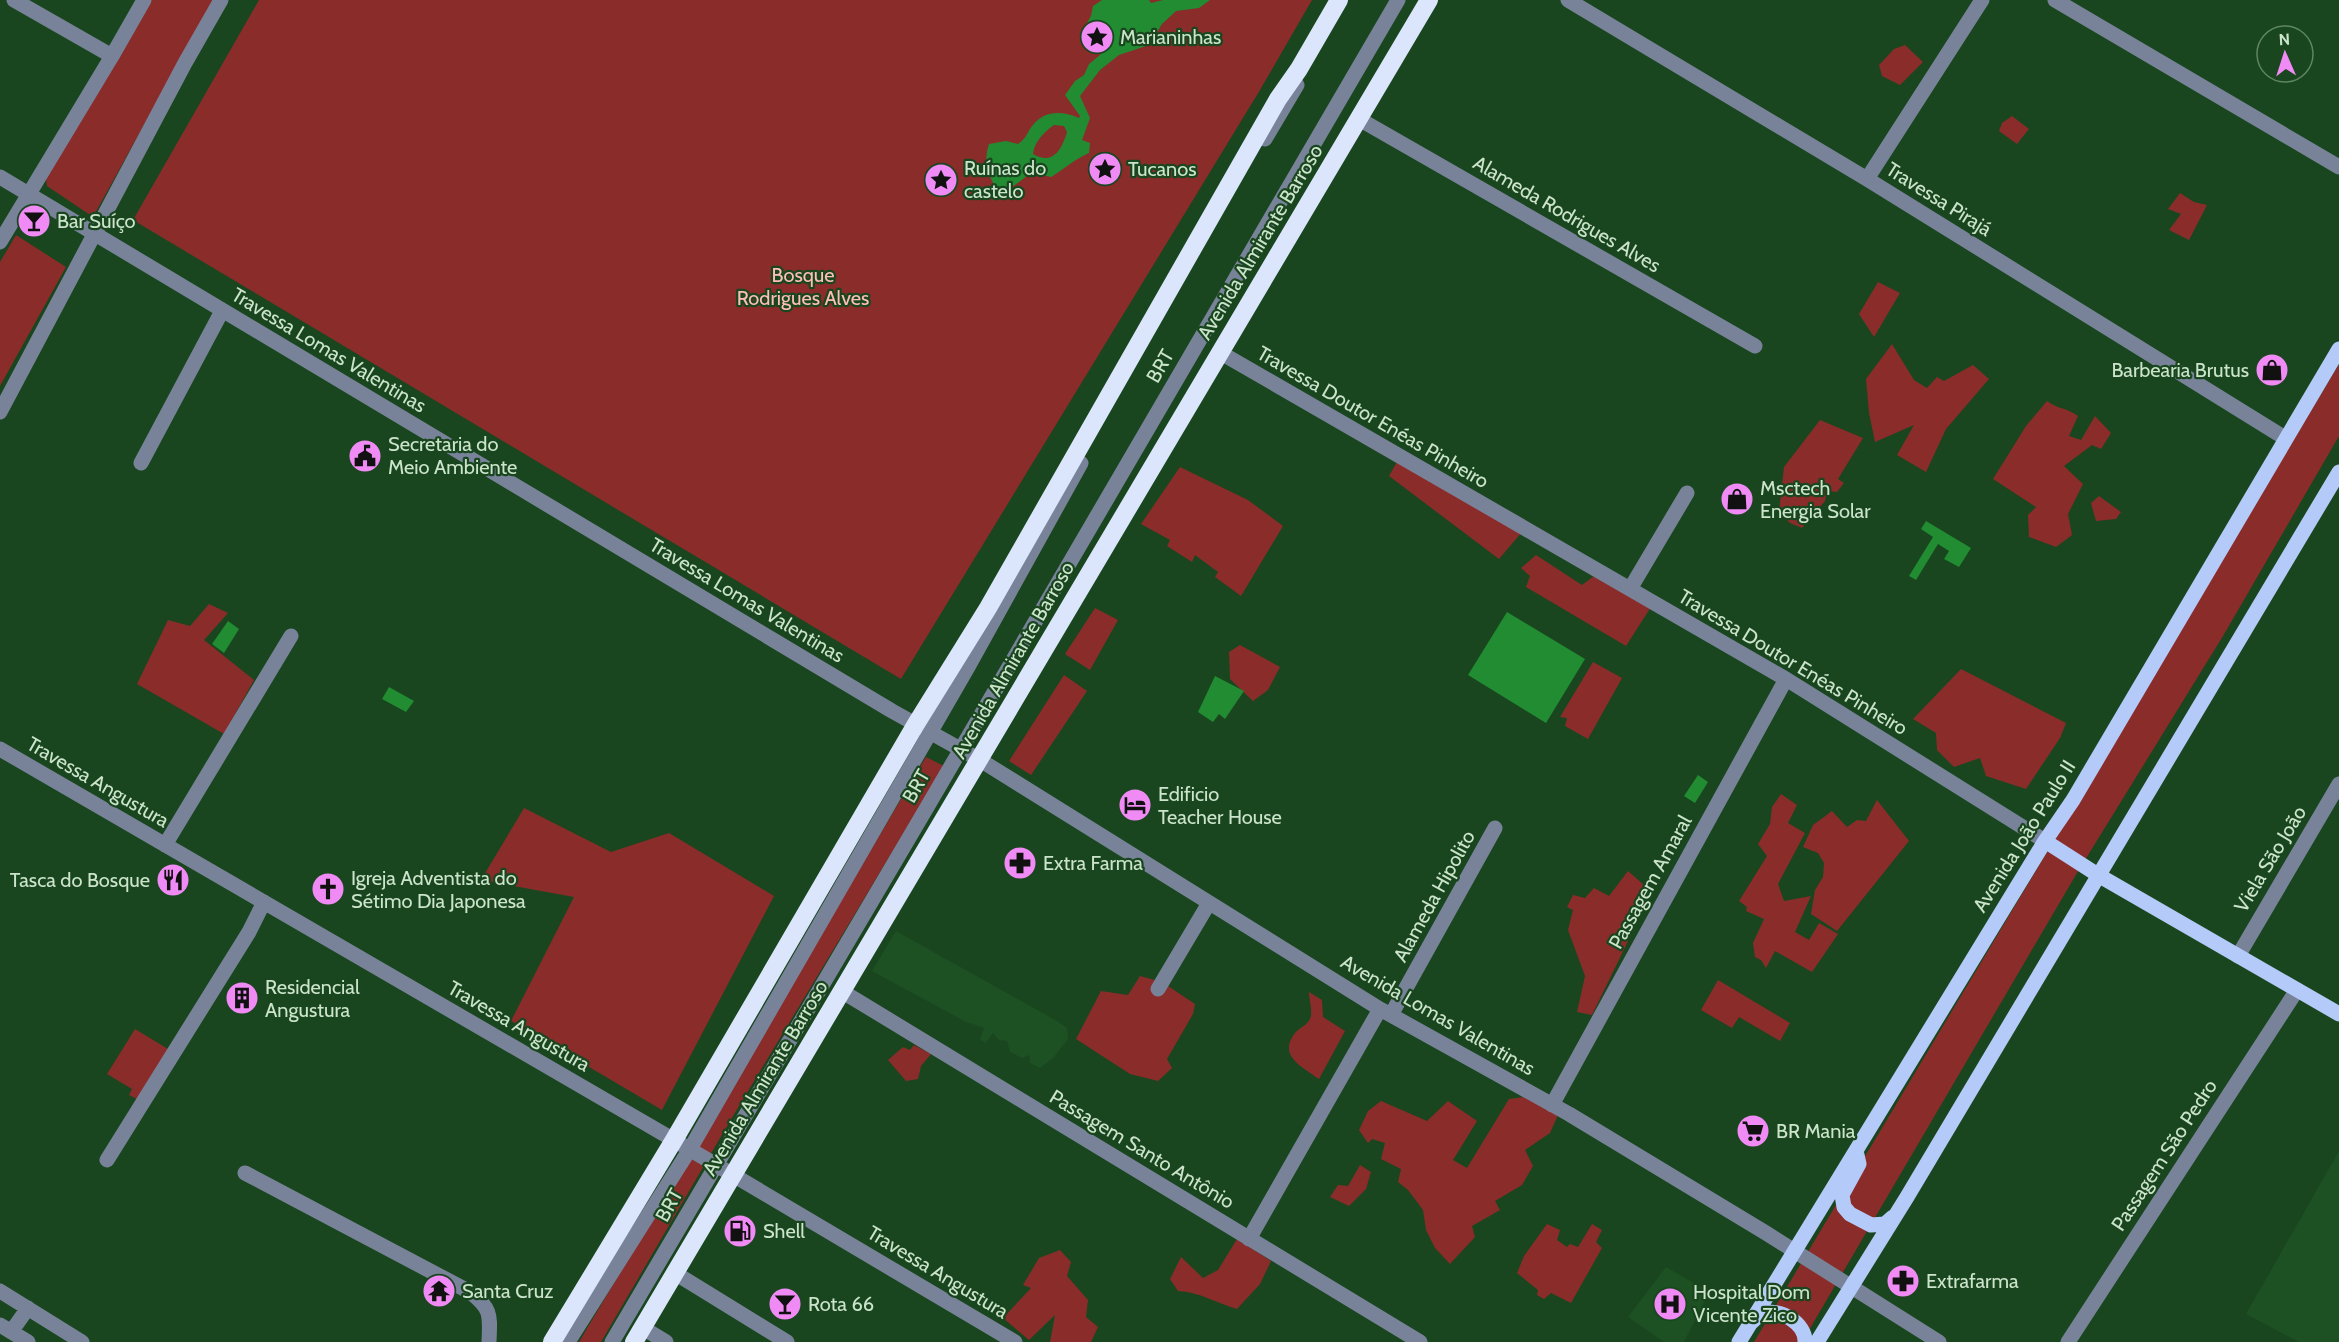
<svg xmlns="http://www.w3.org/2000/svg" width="2339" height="1342" viewBox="0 0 2339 1342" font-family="Cabin,sans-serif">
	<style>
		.built { fill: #1d5123 }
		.green { fill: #8a2c2a }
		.water { fill: #218c32; fill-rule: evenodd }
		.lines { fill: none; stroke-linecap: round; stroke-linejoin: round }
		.minor { stroke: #78839a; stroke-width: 15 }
		.major { stroke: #b4caf9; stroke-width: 15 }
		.highway { stroke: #dbe6fd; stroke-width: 18 }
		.labels { text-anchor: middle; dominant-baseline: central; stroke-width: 4.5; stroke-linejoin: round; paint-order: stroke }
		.poi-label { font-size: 20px; fill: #cbe4cb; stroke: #19461e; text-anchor: start }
		.street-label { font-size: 20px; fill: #cbe4cb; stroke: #19461e }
		.park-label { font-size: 20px; fill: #febeb7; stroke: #19461e }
	</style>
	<rect width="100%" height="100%" fill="#19461e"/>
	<path class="built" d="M896,931L1057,1021L1067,1028L1068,1039L1053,1058L1040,1068L1030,1063V1055L1022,1058L1010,1052L1007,1041L999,1040L993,1033L986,1043L980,1040L984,1028L964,1021L872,971Z
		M2339,1151V1342H2299L2246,1314Z
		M1666,1267L1709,1292L1684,1342H1664L1628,1317Z"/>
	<path class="green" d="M150,0H213L93,217L47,186L46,179Z
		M259,0H1312L1260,90L901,679L133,220Z
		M1905,45L1923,62L1900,85L1882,76L1879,65L1894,49Z
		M2012,116L2029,129L2017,144L1999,131L2002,123Z
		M2180,193L2194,202L2207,205L2189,240L2169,230L2181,214L2168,209Z
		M16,235L66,267L0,386V262Z
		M1878,282L1900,293L1874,337L1859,314Z
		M1892,344L1914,380L1927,388L1937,377L1944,381L1973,365L1989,379L1946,429L1926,472L1897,455L1914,425L1875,442L1869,413L1866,379Z
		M2339,364V436L2223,636L2077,873L1802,1342H1754Z
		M2047,401C2057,409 2068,408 2078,416L2069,436L2081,440L2095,416L2111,433L2101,449L2092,445L2064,466L2083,484L2068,514L2072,535L2056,547L2029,537L2028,515L2036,507L1993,479L2026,426Z
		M1820,420L1863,438L1838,479L1844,483L1837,492L1827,491L1825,501L1802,528L1790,523L1779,512L1784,467Z
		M1398,460L1522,532L1499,559L1389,476Z
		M1180,467L1248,500L1283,526L1241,596L1215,577L1218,572L1195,555L1192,562L1167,546L1170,540L1141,524Z
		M2099,496L2121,512L2116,519L2096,521L2091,503Z
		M1536,555L1582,585L1594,576L1651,607L1626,646L1526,587L1530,576L1521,568Z
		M209,604L228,613L204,640L254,680L224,734L137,684L168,620L190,626Z
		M1095,608L1118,620L1090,670L1065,654Z
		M1240,645L1280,667L1268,690L1253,701L1230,679L1229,652Z
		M1593,662L1622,678L1588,739L1565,726L1567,718L1560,717Z
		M1961,669L2066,723L2060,738L2026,789L1986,776L1980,758L1954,767L1937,750L1936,733L1913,719Z
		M1064,675L1087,691L1031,775L1009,761Z
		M926,757L944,766L730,1121L601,1342H579Z
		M1781,794L1797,805L1788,823L1805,833L1778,884L1784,901L1811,896L1795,932L1809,940L1819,923L1838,934L1812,972L1775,951L1766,968L1761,960L1755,957L1753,943L1764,919L1746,911L1747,907L1739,901L1767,856L1758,844L1770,824L1772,807Z
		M1877,800L1909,841L1837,931L1811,914L1815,890L1823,877L1824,863L1818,853L1803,847L1813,825L1832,811L1847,827L1857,820L1866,821Z
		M524,808L611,852L669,833L774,896L662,1110L511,1021L574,897L481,880Z
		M1628,871L1652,892L1592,1015L1577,1012L1585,976L1568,930L1573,910L1567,907L1573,895L1585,898L1594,888L1609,896Z
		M1140,976L1162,982L1195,1004L1193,1014L1167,1059L1172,1068L1158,1081L1130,1074L1076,1039L1101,991L1128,995Z
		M1718,980L1790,1023L1780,1041L1739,1017L1732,1028L1701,1010Z
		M1309,992L1322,1000L1323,1017L1345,1031L1319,1079C1303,1067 1277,1056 1295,1033C1300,1027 1309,1025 1311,1016C1312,1009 1309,1000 1309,992Z
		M135,1029L168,1049L139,1100L129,1095L132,1089L107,1074Z
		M914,1045L931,1054L921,1066L918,1079L906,1081L888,1060L903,1047L910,1050Z
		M1524,1097L1558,1115L1550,1133L1525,1150L1533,1166L1522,1185L1495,1201L1500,1210L1472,1226L1475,1237L1450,1264L1435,1248L1426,1230L1423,1210L1408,1190L1398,1182L1401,1169L1381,1159L1385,1143L1372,1139L1368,1143L1359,1130L1368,1111L1381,1101L1427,1121L1448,1101L1477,1121L1453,1160L1467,1168L1509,1099Z
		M1360,1165L1371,1172L1366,1189L1349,1206L1330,1197L1338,1185L1348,1186Z
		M1547,1224L1560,1230L1557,1240L1567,1247L1570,1244L1578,1247L1592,1224L1602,1230L1596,1242L1602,1248L1571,1303L1551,1293L1544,1299L1537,1295L1538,1290L1517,1273L1524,1256Z
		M1237,1239L1271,1261L1260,1284L1237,1309C1216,1303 1200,1292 1178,1291L1170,1279L1181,1257L1203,1278L1218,1270Z
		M1060,1250L1071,1262L1067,1276L1088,1300L1086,1317L1098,1327L1091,1342H1050L1055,1315L1029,1340L1003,1318L1031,1288L1023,1285L1039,1258Z"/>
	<path class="water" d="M1102,0H1149L1151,3L1163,0H1210L1199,8L1176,11L1162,24L1149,45L1119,55L1100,70L1080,96L1090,118L1082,140L1090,143L1089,153C1075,159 1064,169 1051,177L1031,172C1020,182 1011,190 997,190C988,174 983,162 989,144L1006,141L1018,144C1027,138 1027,132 1033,125C1045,110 1062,111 1079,118L1080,116L1065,95L1075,81L1084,75L1089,64L1100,55L1110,34L1107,24L1102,22L1088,27L1087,23L1091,16L1093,6ZM1054,125L1064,126L1067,132C1062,149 1053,166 1033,154C1034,142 1045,131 1054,125Z
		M1926,521L1971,548L1959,567L1944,559L1949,551L1938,544L1916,580L1909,576L1933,537L1921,529Z
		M1507,612L1585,659L1546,723L1468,675Z
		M228,621L239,629L224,653L212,644Z
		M1215,676L1244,691L1225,719L1219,714L1213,722L1198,712Z
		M389,687L414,701L406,712L382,699Z
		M1698,775L1708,782L1695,803L1684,796Z"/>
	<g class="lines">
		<path class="minor" d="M14,0L112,56
			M1568,0L1867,179L2285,438
			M2055,0L2339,167
			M1359,119L1755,346
			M1265,139L1297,85
			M0,177L892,711L980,760L1380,1009L1569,1114L1766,1233L1939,1342
			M1867,179L1982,0
			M0,242L112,56L144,0
			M1221,353L1786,679L2045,841
			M0,412L185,63L221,0
			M141,463L222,311
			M1630,589L1687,493
			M0,749L674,1140L1015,1342
			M165,845L291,636
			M2238,956L2339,784
			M1158,989L1209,903
			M843,992L1420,1342
			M1391,1015L1495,828
			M1552,1105L1786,679
			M107,1160L249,932L264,902
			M245,1173L470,1292C492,1309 490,1315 489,1342
			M1249,1239L1380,1009
			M675,1273L787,1342
			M0,1291L82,1342
			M0,1325L28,1342
			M643,1328L666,1342
			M11,1332L28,1308
			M568,1342L690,1149L968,667L1081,463
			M612,1342L926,809L1398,0
			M2068,1342L2297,990"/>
		<path class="major" d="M2045,841L2098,875L2339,1014
			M1857,1155L1859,1164L1842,1195L1844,1207L1850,1214L1871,1225L1885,1224L1893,1217
			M1752,1322C1755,1319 1759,1315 1763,1314C1780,1307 1806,1324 1805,1342
			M1739,1342L2045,841L2073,800L2339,349
			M1817,1342L1907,1197L2339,472"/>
		<path class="highway" d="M552,1342L674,1140L916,724L988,608L1278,99L1299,69L1339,0
			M634,1342L1429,0"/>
	</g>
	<defs>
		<g id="sight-disc" transform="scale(1.725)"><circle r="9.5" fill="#f08bf5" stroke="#19461e"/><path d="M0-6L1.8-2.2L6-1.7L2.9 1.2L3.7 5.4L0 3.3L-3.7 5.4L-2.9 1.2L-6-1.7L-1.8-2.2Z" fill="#111"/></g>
		<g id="bar-disc" transform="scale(1.725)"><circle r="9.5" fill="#f08bf5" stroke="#19461e"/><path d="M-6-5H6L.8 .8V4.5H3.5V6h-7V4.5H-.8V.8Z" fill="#111"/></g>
		<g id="shop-disc" transform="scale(1.725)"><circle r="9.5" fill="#f08bf5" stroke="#19461e"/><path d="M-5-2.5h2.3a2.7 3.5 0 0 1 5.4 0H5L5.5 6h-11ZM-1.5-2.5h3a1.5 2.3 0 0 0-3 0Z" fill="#111"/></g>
		<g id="civic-disc" transform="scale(1.725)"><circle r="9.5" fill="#f08bf5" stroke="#19461e"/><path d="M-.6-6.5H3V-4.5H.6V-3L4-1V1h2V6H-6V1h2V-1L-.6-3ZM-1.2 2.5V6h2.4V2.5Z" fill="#111"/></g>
		<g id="hotel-disc" transform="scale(1.725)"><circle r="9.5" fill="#f08bf5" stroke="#19461e"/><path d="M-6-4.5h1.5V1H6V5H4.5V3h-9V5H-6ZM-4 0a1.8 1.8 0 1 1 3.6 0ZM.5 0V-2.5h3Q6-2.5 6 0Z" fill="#111"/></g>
		<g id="pharmacy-disc" transform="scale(1.725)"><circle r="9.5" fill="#f08bf5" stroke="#19461e"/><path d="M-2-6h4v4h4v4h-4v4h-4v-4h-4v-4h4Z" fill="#111"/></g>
		<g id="restaurant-disc" transform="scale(1.725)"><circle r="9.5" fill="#f08bf5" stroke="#19461e"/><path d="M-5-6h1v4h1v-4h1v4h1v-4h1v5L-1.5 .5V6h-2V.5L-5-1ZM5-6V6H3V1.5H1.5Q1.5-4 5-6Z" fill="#111"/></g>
		<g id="church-disc" transform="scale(1.725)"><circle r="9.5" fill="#f08bf5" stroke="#19461e"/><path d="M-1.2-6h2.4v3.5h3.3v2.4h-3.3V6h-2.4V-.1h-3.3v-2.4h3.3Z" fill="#111"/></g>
		<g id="building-disc" transform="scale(1.725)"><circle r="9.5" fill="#f08bf5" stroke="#19461e"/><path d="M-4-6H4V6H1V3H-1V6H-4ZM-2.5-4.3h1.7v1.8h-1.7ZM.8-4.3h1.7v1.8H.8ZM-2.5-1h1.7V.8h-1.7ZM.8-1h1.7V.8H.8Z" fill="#111"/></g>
		<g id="supermarket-disc" transform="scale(1.725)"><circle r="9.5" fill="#f08bf5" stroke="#19461e"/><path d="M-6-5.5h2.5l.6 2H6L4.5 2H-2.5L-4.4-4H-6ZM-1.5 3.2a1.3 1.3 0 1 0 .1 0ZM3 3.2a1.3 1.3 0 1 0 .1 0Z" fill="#111"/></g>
		<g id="fuel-disc" transform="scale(1.725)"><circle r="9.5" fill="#f08bf5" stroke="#19461e"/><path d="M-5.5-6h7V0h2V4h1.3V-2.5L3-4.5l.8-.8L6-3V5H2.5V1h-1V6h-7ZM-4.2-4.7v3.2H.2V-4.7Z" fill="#111"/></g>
		<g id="temple-disc" transform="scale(1.725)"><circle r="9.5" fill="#f08bf5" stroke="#19461e"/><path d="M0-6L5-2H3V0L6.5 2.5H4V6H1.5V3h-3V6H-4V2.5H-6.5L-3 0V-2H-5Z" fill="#111"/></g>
		<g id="hospital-disc" transform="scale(1.725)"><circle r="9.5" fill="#f08bf5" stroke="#19461e"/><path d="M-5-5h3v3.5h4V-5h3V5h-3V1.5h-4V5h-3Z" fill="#111"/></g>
	</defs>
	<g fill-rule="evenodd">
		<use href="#sight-disc" x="1097" y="37"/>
		<use href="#sight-disc" x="1105" y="169"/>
		<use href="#sight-disc" x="941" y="180"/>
		<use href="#bar-disc" x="34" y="221"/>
		<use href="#shop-disc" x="2272" y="370"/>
		<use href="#civic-disc" x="365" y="456"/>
		<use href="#shop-disc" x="1737" y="499"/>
		<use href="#hotel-disc" x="1135" y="805"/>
		<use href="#pharmacy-disc" x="1020" y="863"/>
		<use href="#restaurant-disc" x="173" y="880"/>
		<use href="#church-disc" x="328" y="889"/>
		<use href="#building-disc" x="242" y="998"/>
		<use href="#supermarket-disc" x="1753" y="1131"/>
		<use href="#fuel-disc" x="740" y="1231"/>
		<use href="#pharmacy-disc" x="1903" y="1281"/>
		<use href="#temple-disc" x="439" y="1291"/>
		<use href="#bar-disc" x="785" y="1304"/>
		<use href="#hospital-disc" x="1670" y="1304"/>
	</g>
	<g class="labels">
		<g class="poi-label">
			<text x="1120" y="37">Marianinhas</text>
			<text x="964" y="168">Ruínas do<tspan x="964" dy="23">castelo</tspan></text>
			<text x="1128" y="169">Tucanos</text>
			<text x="57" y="221">Bar Suíço</text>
			<text x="2249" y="370" text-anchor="end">Barbearia Brutus</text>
			<text x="388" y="444">Secretaria do<tspan x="388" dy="23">Meio Ambiente</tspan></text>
			<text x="1760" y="488">Msctech<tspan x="1760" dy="23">Energia Solar</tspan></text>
			<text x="1158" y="794">Edificio<tspan x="1158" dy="23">Teacher House</tspan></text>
			<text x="1043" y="863">Extra Farma</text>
			<text x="351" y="878">Igreja Adventista do<tspan x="351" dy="23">Sétimo Dia Japonesa</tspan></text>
			<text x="150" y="880" text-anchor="end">Tasca do Bosque</text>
			<text x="265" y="987">Residencial<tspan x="265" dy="23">Angustura</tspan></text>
			<text x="1776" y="1131">BR Mania</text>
			<text x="763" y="1231">Shell</text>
			<text x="1926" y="1281">Extrafarma</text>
			<text x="462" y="1291">Santa Cruz</text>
			<text x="1693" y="1292">Hospital Dom<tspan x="1693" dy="23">Vicente Zico</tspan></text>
			<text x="808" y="1304">Rota 66</text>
		</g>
		<g class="street-label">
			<text transform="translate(1939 199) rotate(32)">Travessa Pirajá</text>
			<text transform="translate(1567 214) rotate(30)">Alameda Rodrigues Alves</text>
			<text transform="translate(1260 242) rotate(-59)">Avenida Almirante Barroso</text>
			<text transform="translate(329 350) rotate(31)">Travessa Lomas Valentinas</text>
			<text transform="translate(1160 366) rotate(-60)">BRT</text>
			<text transform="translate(1373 417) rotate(30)">Travessa Doutor Enéas Pinheiro</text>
			<text transform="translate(747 600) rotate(31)">Travessa Lomas Valentinas</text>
			<text transform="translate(1013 660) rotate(-60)">Avenida Almirante Barroso</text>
			<text transform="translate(1793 662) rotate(31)">Travessa Doutor Enéas Pinheiro</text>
			<text transform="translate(98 782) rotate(30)">Travessa Angustura</text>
			<text transform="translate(916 786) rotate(-60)">BRT</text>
			<text transform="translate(2024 836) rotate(-58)">Avenida João Paulo II</text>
			<text transform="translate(2270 859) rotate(-59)">Viela São João</text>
			<text transform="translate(1650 882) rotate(-61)">Passagem Amaral</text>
			<text transform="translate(1434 896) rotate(-61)">Alameda Hipolito</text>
			<text transform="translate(1438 1015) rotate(30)">Avenida Lomas Valentinas</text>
			<text transform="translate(519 1026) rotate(30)">Travessa Angustura</text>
			<text transform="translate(765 1078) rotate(-59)">Avenida Almirante Barroso</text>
			<text transform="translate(1142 1149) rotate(31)">Passagem Santo Antônio</text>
			<text transform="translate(2164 1155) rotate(-57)">Passagem São Pedro</text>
			<text transform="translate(669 1205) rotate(-61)">BRT</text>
			<text transform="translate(938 1272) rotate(31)">Travessa Angustura</text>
		</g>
		<g class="park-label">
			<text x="803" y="275">Bosque<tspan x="803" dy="23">Rodrigues Alves</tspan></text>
		</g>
	</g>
	<g transform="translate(2285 54) rotate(357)"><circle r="28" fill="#19461e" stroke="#608563" stroke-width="1.5"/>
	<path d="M0-4.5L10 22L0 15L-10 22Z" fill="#f08bf5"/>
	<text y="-9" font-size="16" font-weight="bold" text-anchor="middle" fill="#cbe4cb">N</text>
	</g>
</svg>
